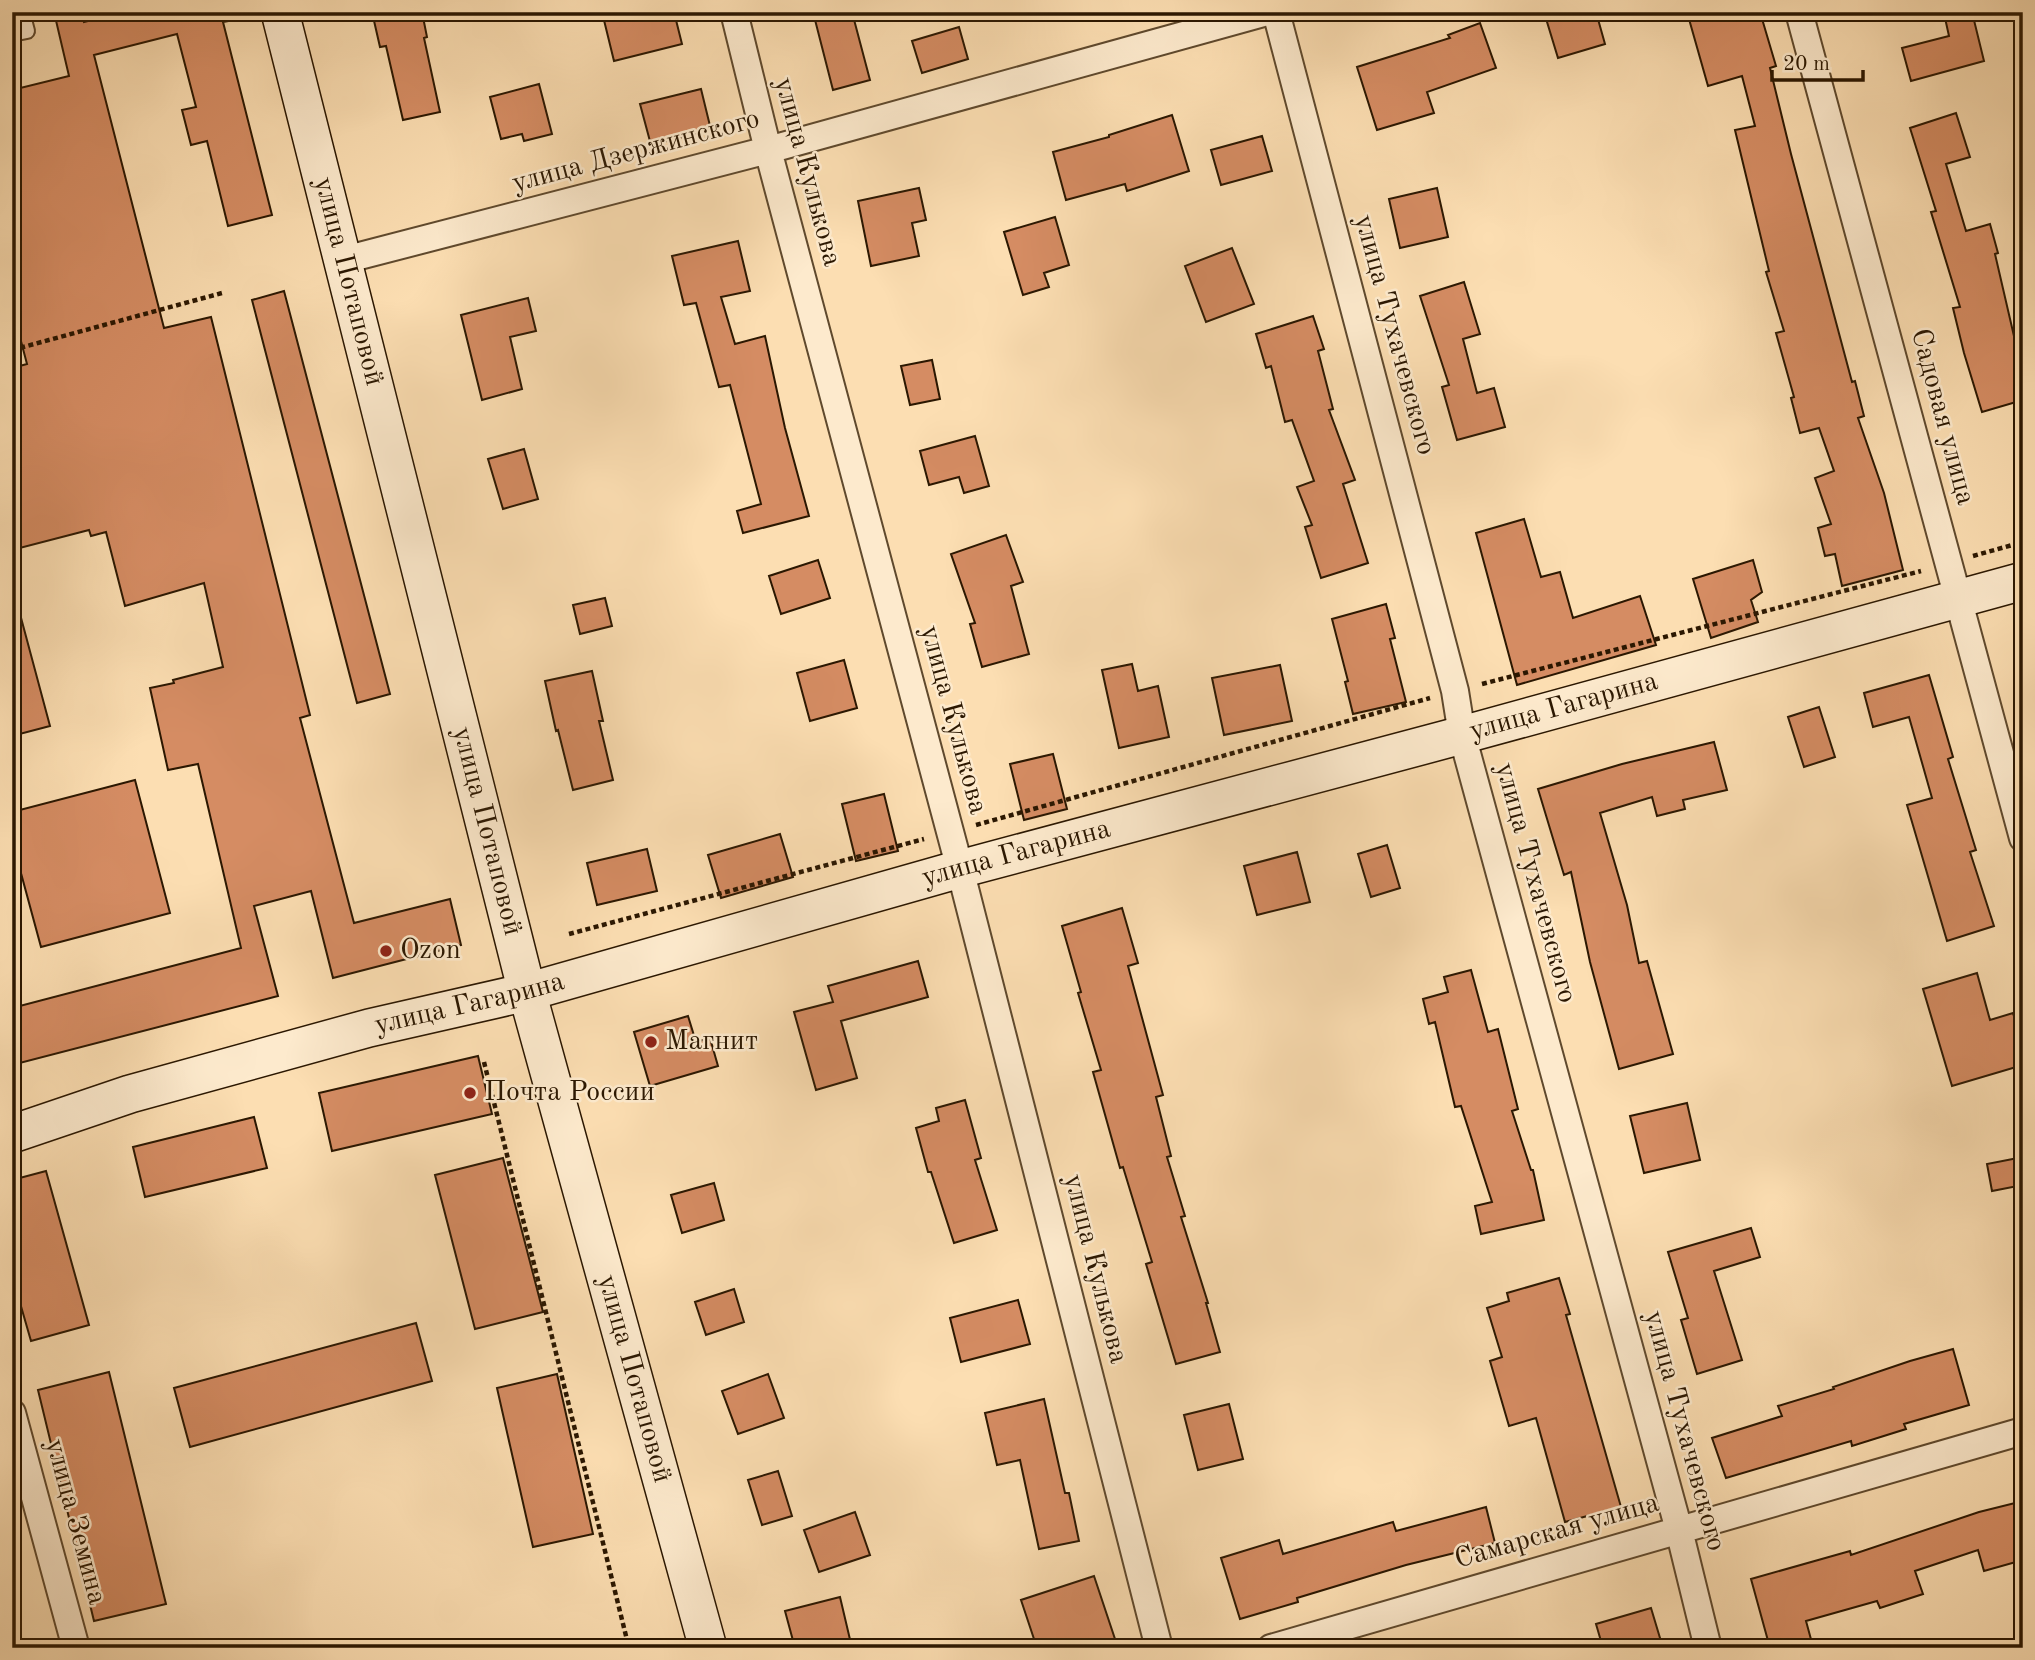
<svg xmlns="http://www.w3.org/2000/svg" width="2035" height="1660" viewBox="0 0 2035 1660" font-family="'Old Standard TT',serif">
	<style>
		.building { fill: #d58c63; stroke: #2b1701; stroke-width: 2 }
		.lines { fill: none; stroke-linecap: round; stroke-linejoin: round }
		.service-casing { stroke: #5f492d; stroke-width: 18 }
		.minor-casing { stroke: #5f492d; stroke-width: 30 }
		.secondary-casing { stroke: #2b1701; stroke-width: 40 }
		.path { stroke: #2b1701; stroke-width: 4.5; stroke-dasharray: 5 3.5; stroke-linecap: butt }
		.service { stroke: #fdeacd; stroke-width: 14 }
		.minor { stroke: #fdeacd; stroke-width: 26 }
		.secondary { stroke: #fdeacd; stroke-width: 37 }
		.poi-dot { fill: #8f2418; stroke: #fdeacd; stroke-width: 2.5 }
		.labels { text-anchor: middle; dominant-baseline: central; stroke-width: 5; stroke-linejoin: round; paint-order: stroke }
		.street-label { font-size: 28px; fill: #2b1701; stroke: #fdeacd }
		.poi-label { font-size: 28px; fill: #2b1701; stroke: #fdeacd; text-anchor: start }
	</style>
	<rect width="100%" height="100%" fill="#fcdeb2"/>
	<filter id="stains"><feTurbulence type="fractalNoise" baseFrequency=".00286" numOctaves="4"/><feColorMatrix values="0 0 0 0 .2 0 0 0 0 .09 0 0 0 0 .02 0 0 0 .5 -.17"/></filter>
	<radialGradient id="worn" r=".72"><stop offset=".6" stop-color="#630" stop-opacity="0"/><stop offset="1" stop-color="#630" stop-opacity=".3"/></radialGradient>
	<path class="building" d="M54,12H82L84,22L124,12H228L229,21L223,22L272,215L228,226L207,141L191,145L182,110L196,107L177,34L94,55L164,328L211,317L310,715L300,718L354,923L450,899L461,945L333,978L311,891L254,906L278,996L12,1065V1008L241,948L198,764L168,770L150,688L174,683L173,680L223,667L204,583L125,606L106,532L91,536L89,530L12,550V368L27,364L12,307V90L69,76Z
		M372,12H422L427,37L424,38L440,112L403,120L386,46L380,47Z
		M602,12H674L682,44L614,61Z
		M813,12H852L870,80L833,90Z
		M1544,12H1596L1605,44L1558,58Z
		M1687,12H1760L1776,66L1770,68L1791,154L1852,382L1855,381L1864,416L1858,418L1884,493L1903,570L1842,586L1835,554L1825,556L1818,528L1831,524L1815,478L1834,471L1819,428L1800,433L1791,398L1794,397L1776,333L1784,331L1766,272L1769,271L1735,130L1755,126L1742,76L1708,86Z
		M1967,12H1972L1984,61L1911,81L1902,48L1949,36L1945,18Z
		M1480,23L1496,68L1427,92L1434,113L1377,130L1357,67L1450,38L1448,35Z
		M959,27L968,59L922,73L912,41Z
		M539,84L552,134L524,141L522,134L501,139L490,97Z
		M701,89L711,130L651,145L640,104Z
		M1956,113L1970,157L1946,164L1966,231L1990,224L1998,253L1995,254L2023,375V400L1982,412L1964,353L1953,308L1960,307L1931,212L1936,211L1910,128Z
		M1172,115L1189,171L1127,191L1125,184L1066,200L1053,152L1109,137V135Z
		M1262,136L1272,171L1221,185L1211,150Z
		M919,188L926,220L912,223L919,256L871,266L858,201Z
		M1437,188L1448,237L1400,248L1389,199Z
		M1055,217L1069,265L1044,273L1049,287L1023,295L1004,232Z
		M738,241L750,291L721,297L735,344L765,336L785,428L809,516L743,533L737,511L761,504L730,385L719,387L696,303L684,305L672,256Z
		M1232,248L1254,304L1206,322L1185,266Z
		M1464,282L1480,334L1463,339L1477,393L1494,388L1505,427L1457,440L1442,387L1449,385L1420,296Z
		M284,291L390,694L357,703L252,300Z
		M528,298L536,331L510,337L522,389L482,400L461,315Z
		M1313,316L1324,349L1318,351L1333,409L1329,410L1355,480L1343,484L1368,563L1321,578L1305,527L1312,525L1297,487L1314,481L1292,420L1285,422L1271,366L1266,368L1256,334Z
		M932,360L940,399L910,405L901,366Z
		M975,436L989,486L964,493L959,477L929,485L920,451Z
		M524,449L538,499L503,509L488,459Z
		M1524,519L1541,577L1560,572L1573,618L1640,596L1656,645L1517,685L1476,533Z
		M1006,535L1023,582L1011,586L1029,654L982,667L970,624L975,623L951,554Z
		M818,560L830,598L781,614L769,576Z
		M1753,560L1762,592L1751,600L1758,622L1711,638L1693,579Z
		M605,598L612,626L580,634L573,605Z
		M1386,604L1395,638L1390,639L1406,702L1353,714L1345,682L1348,681L1332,619Z
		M20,614L50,726L12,736V615Z
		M844,660L857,708L810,721L797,673Z
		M1132,664L1138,691L1158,686L1169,737L1119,748L1102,670Z
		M1280,665L1292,721L1224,735L1212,678Z
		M592,671L603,721H599L613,780L573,790L558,730L556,731L545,681Z
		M1929,675L1953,757L1948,759L1976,850L1970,852L1994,926L1947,941L1907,805L1932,798L1909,717L1873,727L1864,693Z
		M1819,707L1835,757L1804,767L1788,717Z
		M1714,742L1727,790L1683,800L1685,809L1657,816L1652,797L1600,813L1627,905L1639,963L1647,961L1673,1054L1619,1069L1590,962L1571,872L1564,875L1538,789L1622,764Z
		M1053,754L1067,809L1024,820L1010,764Z
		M135,780L170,913L41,947L12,840V812Z
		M884,794L898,851L856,861L842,804Z
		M780,834L793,877L721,898L708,855Z
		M1387,845L1400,888L1371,897L1358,854Z
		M647,849L657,891L597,905L587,863Z
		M1297,852L1310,902L1257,915L1244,866Z
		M1122,908L1138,963L1128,966L1163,1095L1156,1097L1171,1156L1167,1157L1185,1216L1181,1217L1208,1303H1206L1220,1352L1176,1364L1146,1264L1152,1262L1123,1167L1120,1168L1093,1072L1101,1070L1078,993L1081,992L1062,926Z
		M918,961L928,997L841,1021L857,1078L816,1090L794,1012L833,1002L828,986Z
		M1471,970L1488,1032L1498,1029L1518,1109L1512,1111L1531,1170H1533L1544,1220L1481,1234L1475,1206L1492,1202L1461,1106L1455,1107L1435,1022L1429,1024L1423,999L1448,992L1444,977Z
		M1977,973L1990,1020L2013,1013L2023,1046V1065L1952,1086L1923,989Z
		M688,1016L696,1042L710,1038L718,1066L650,1086L634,1032Z
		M478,1056L492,1114L332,1151L319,1093Z
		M965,1100L981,1158L975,1160L997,1230L954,1243L931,1172H928L916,1128L939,1121L936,1108Z
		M1687,1103L1700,1160L1644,1173L1630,1116Z
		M254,1117L267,1168L145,1197L133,1147Z
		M2023,1157V1185L1992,1191L1987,1164Z
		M503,1158L543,1312L475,1329L435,1175Z
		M46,1171L89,1325L31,1341L12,1275V1180Z
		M714,1183L724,1220L682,1233L671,1195Z
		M1751,1228L1760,1257L1714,1271L1742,1360L1697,1374L1681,1320L1688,1318L1668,1252Z
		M1559,1278L1570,1314L1566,1315L1621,1507L1565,1522L1536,1418L1509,1426L1490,1361L1502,1357L1487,1308L1509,1301L1507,1293Z
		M734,1289L744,1322L706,1335L695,1302Z
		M1018,1300L1030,1344L961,1362L950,1318Z
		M416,1323L432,1381L190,1447L174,1388Z
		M1953,1349L1969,1405L1904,1424L1906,1429L1852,1446L1851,1441L1726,1478L1712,1438L1782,1416L1778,1406L1834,1389L1833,1387L1910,1361Z
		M109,1372L166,1604L94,1621L38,1390Z
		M557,1374L593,1534L533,1547L497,1388Z
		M768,1374L784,1418L738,1434L722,1391Z
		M1044,1399L1065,1493H1069L1079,1541L1039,1549L1020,1460L997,1465L985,1413Z
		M1229,1404L1243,1459L1198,1470L1184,1415Z
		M778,1471L792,1516L762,1525L748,1480Z
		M2023,1501V1560L1984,1571L1978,1550L1915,1571L1923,1594L1880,1608L1877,1601L1806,1621L1812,1643L1793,1648H1770L1751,1579L1850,1551L1851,1555L1979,1512Z
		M1486,1507L1495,1543L1406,1565L1297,1598L1298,1602L1240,1619L1221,1558L1279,1540L1283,1554L1393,1522L1396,1531Z
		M855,1512L870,1555L819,1572L804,1530Z
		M1094,1576L1118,1648H1037L1021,1600Z
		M840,1597L852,1648H795L785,1611Z
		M1651,1608L1663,1648H1603L1596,1624Z"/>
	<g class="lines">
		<g class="service-casing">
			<path id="service" d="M12,34L27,31L22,12"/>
		</g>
		<g class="minor-casing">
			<path id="minor" d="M734,12L768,150L960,869L1159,1648
				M1276,12L1455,691L1462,735L1679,1530L1708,1648
				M1799,12L2023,838
				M344,260L768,150L1267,12
				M12,1413L76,1648
				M1271,1648L2023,1431"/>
		</g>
		<g class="secondary-casing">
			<g id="secondary">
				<path id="s1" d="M280,12L527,992L708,1648"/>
				<path id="s2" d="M12,1134L130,1094L369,1028L527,992L960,869L1462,735L2023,581"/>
			</g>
		</g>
		<path class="path" d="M12,350L222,293
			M1973,556L2023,542
			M1482,684L1921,571
			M976,825L1430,698
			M569,934L924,839
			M484,1062L629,1648"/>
		<use href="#service" class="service"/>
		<use href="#minor" class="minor"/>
		<use href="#secondary" class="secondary"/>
	</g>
	<g class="poi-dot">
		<circle cx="386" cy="951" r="7"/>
		<circle cx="651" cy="1042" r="7"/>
		<circle cx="470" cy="1093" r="7"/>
	</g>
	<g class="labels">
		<g class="street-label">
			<text transform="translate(636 152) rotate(-15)">улица Дзержинского</text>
			<text transform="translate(807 172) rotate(75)">улица Кулькова</text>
			<text stroke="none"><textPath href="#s1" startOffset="278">улица Потаповой</textPath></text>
			<text transform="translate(1394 335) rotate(75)">улица Тухачевского</text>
			<text transform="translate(1942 417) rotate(75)">Садовая улица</text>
			<text stroke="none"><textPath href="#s2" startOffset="1610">улица Гагарина</textPath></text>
			<text transform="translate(953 720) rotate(75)">улица Кулькова</text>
			<text stroke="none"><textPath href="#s1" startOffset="845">улица Потаповой</textPath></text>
			<text stroke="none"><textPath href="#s2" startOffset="1043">улица Гагарина</textPath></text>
			<text transform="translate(1535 883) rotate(75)">улица Тухачевского</text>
			<text stroke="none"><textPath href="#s2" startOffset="476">улица Гагарина</textPath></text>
			<text transform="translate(1095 1269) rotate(76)">улица Кулькова</text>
			<text stroke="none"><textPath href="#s1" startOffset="1412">улица Потаповой</textPath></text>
			<text transform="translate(1684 1431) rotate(75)">улица Тухачевского</text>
			<text transform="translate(75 1522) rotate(75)">улица Земина</text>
			<text transform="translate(1557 1532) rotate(-16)">Самарская улица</text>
		</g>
		<g class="poi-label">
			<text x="400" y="951">Ozon</text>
			<text x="665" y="1042">Магнит</text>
			<text x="484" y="1093">Почта России</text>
		</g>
	</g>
	<rect width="2035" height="1660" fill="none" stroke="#fcdeb2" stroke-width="42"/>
	<rect x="14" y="14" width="2007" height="1632" fill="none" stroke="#2b1701" stroke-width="3.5"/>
	<rect x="21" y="21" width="1993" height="1618" fill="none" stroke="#2b1701" stroke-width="2"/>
	<path d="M1772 70v10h91v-10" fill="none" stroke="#2b1701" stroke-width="3.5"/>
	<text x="1783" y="70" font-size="21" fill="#2b1701" stroke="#fdeacd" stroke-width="5" paint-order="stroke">20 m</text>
	<rect width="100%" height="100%" filter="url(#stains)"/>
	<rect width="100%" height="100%" fill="url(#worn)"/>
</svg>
